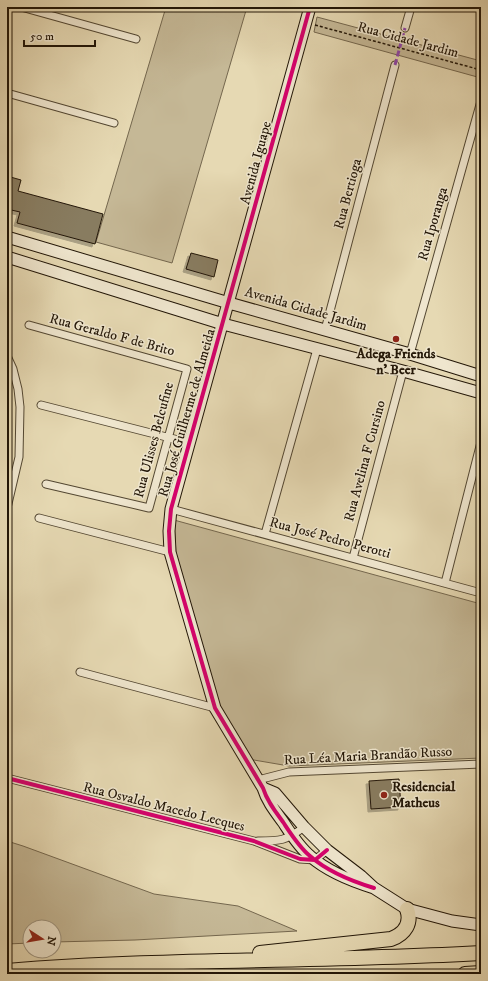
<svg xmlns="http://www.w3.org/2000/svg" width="488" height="981" viewBox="0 0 488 981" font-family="'IM FELL DW Pica',serif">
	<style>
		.green { fill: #c5b896; stroke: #74674e }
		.building { fill: #887b60; stroke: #221607; filter: url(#shadow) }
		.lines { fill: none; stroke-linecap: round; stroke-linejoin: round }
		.street-casing { stroke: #534732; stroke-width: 9 }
		.secondary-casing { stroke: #221607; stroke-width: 13 }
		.highway-casing { stroke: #221607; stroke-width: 16 }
		.path { stroke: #221607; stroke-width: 1.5; stroke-dasharray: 3 2; stroke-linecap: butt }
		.street { stroke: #efe6ce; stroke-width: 7 }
		.secondary { stroke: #efe6ce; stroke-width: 11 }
		.highway { stroke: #e6d9b3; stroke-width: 14 }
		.quiet { stroke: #8e44ad; stroke-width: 3; stroke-dasharray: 6 3; stroke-linecap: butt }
		.cycleway-casing { stroke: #efe6ce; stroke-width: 6 }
		.cycleway { stroke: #d6006c; stroke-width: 4 }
		.poi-dot { fill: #8f2418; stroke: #efe6ce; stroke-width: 1.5 }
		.labels { text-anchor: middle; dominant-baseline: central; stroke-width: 3; stroke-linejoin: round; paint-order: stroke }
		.street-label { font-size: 14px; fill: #221607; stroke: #efe6ce }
		.poi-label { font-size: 14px; font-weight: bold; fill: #221607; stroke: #efe6ce }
	</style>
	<defs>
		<filter id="shadow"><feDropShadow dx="-3" dy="3" stdDeviation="0" flood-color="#0004"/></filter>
	</defs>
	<rect width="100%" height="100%" fill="#e6d9b3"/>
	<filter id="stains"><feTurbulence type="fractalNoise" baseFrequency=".005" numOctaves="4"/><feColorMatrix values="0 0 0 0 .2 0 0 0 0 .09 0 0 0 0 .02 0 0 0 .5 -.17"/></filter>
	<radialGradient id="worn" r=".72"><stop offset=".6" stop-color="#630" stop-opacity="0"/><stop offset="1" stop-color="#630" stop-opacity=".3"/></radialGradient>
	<path class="green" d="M166,7H247L172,263L96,242Z
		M317,17L481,61V78L314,32Z
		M174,520L481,604V758L289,766L248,759L220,707L176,553Z
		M7,841L23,846L154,894L238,906L297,931L135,940L54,942V927H30V943L7,944Z"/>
	<path class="building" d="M7,176L21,180L18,191L103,214L95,244L17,223L20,212L7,209Z
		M191,253L218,260L214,277L186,269Z
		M399,779L401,807L371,809L369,781Z"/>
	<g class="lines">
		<g class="street-casing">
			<path id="street" d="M21,7L136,39
				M405,28L411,7
				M7,93L114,123
				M29,325L187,369L149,508L46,484
				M325,330L395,65
				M410,354L481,101
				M7,356L13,369L18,389L20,407L19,457L7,508
				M41,405L190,443
				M171,509L481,593
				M39,518L170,552
				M265,534L317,349
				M353,558L403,371
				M445,583L481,442
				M80,672L215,708
				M7,778L254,841L300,859L315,860L327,850
				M258,780L289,772L481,764
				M258,841C280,841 286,841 304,827"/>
		</g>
		<g class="secondary-casing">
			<path id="secondary" d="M310,7L171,509L169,531L170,552L215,708L263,788C267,801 275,811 283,822C291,834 299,847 310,856C328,872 351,881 374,888
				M7,237L229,303L410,354L481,376
				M7,257L223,324L403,371L481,393
				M263,788L275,793L304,827L327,850L361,876L374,888L407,909L452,921L481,925"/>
		</g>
		<g class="highway-casing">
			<path id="highway" d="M260,953L391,939C405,934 412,923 407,909
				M7,971C165,958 323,962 481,953
				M465,974L481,973"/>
		</g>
		<path class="path" d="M315,25L481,70"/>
		<use href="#street" class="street"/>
		<use href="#secondary" class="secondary"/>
		<use href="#highway" class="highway"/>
		<path class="quiet" d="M395,65L405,28"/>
		<g class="cycleway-casing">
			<path id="cycleway" d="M310,7L171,509L169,531L170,552L215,708L263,788C267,801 275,811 283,822C291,834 299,847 310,856C328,872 351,881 374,888
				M7,778L254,841L300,859L315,860L327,850"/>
		</g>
		<use href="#cycleway" class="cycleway"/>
	</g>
	<g class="poi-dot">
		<circle cx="396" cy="339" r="4"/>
		<circle cx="384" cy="795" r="4"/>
	</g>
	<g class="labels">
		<g class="street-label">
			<text transform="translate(408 40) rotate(15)">Rua Cidade Jardim</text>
			<text transform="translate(256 163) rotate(-75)">Avenida Iguape</text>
			<text transform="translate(348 194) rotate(-75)">Rua Bertioga</text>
			<text transform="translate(433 224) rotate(-74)">Rua Iporanga</text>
			<text transform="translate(306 309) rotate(16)">Avenida Cidade Jardim</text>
			<text transform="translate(112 335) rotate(15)">Rua Geraldo F de Brito</text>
			<text transform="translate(187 413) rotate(-74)">Rua José Guilherme de Almeida</text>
			<text transform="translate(154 440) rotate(-75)">Rua Ulisses Belcufine</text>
			<text transform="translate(365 461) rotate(-75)">Rua Avelina F Cursino</text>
			<text transform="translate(330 538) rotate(15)">Rua José Pedro Perotti</text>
			<text transform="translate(368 756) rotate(-3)">Rua Léa Maria Brandão Russo</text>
			<text transform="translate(164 807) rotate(14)">Rua Osvaldo Macedo Lecques</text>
		</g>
		<g class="poi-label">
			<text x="396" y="354">Adega Friends<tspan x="396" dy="16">n' Beer</tspan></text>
			<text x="392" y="787" text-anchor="start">Residencial<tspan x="392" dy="16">Matheus</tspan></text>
		</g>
	</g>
	<rect width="488" height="981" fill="none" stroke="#e6d9b3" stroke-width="24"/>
	<rect x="8" y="8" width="472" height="965" fill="none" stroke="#221607" stroke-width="2"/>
	<rect x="12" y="12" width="464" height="957" fill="none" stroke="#221607"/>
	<g transform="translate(42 939) rotate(102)"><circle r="19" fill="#efe6ce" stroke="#9d937e"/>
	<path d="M0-3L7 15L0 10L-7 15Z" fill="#8f2418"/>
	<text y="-6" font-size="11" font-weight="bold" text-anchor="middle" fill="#221607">N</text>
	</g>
	<path d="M24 40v6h71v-6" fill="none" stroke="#221607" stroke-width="2"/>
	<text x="30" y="40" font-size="12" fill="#221607" stroke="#efe6ce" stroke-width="3" paint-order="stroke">50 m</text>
	<rect width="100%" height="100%" filter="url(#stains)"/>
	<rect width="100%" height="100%" fill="url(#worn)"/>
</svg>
